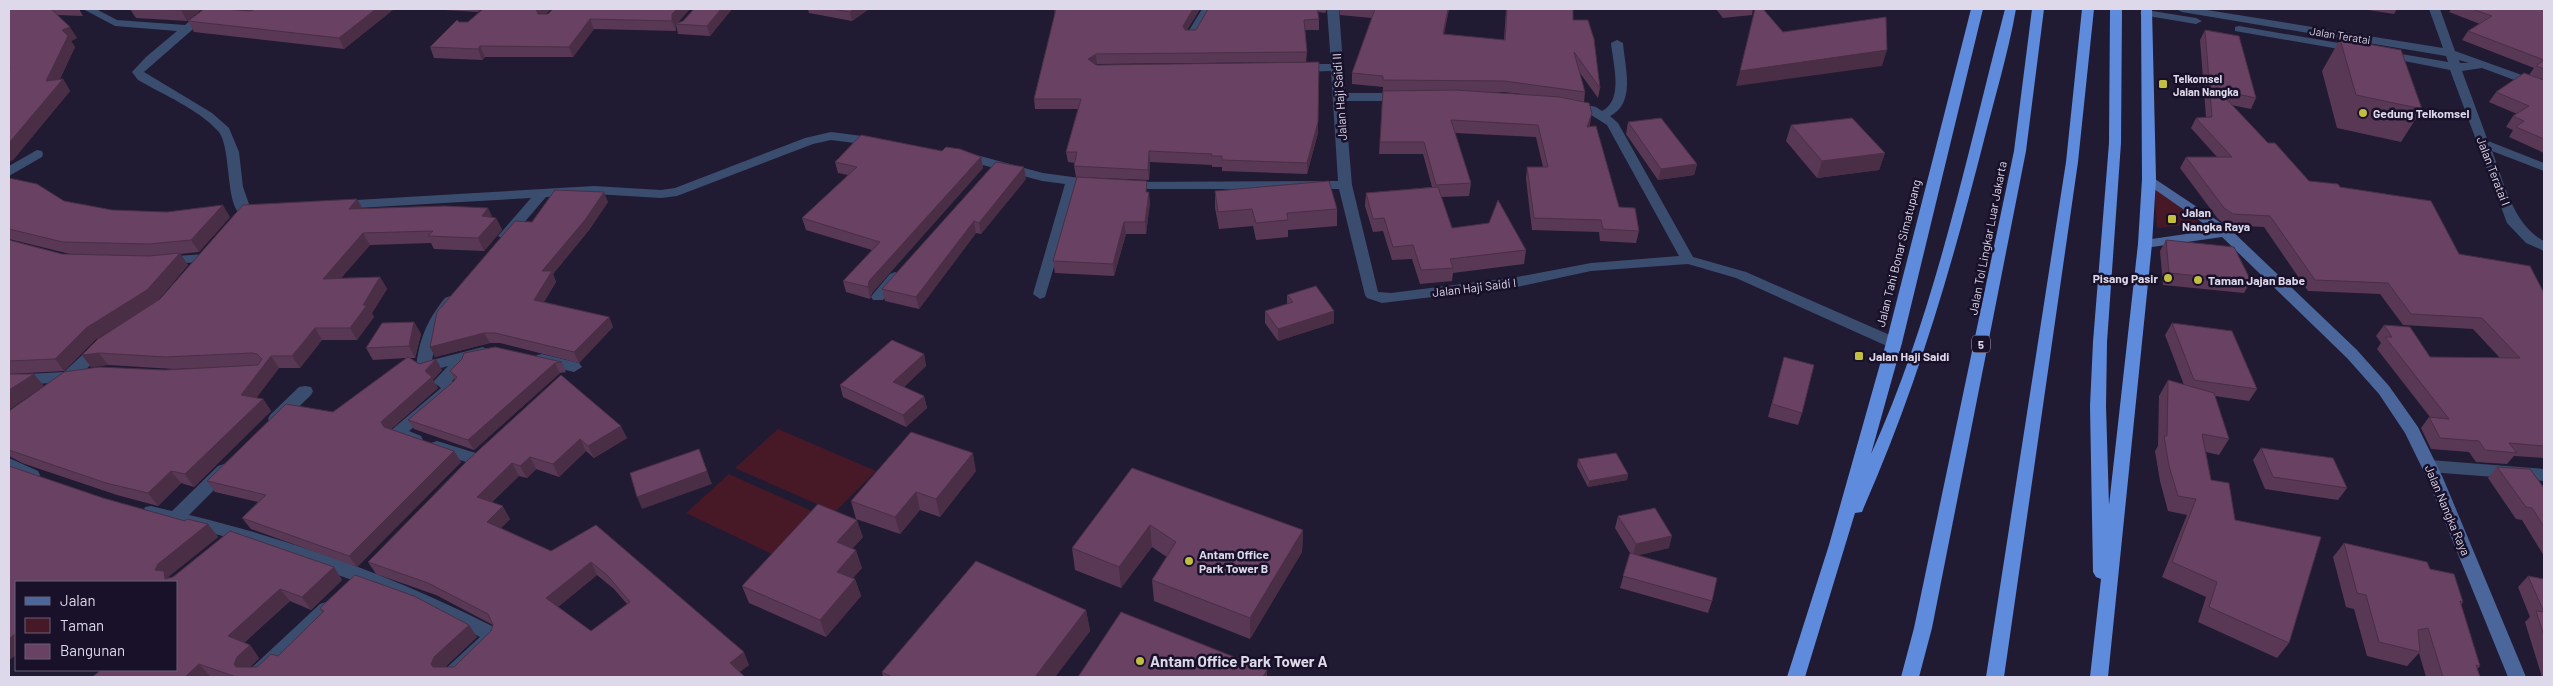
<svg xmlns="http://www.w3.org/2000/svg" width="2553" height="686" viewBox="0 0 2553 686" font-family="Barlow,sans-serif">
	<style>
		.green { fill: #471826 }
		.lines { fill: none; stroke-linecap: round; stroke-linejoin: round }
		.street { fill: #3b4d6e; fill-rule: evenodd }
		.secondary { fill: #4a669b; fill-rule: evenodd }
		.highway { fill: #5f8bdd; fill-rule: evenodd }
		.wall { fill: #593855; fill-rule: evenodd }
		.shaded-wall { fill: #492e45 }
		.building { fill: #684163; stroke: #492e45; fill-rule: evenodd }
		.poi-dot { fill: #c1be40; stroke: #181129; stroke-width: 2 }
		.labels { text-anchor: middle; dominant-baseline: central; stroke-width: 5; stroke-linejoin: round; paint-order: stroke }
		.far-street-label { font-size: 11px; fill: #ddd9ea; stroke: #181129 }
		.far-poi-label { font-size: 11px; font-weight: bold; fill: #ddd9ea; stroke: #181129; text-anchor: start }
		.shield { fill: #181129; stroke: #a29db0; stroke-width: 1 }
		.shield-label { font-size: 11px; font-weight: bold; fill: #ddd9ea }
		.street-label { font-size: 12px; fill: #ddd9ea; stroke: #181129 }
		.poi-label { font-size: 12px; font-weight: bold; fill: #ddd9ea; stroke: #181129; text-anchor: start }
		.near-poi-label { font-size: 15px; font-weight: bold; fill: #ddd9ea; stroke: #181129; text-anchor: start }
	</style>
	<rect width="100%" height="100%" fill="#211a33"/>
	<path class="green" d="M2154,185L2205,228L2177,226L2157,228Z
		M778,429L876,471L835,512L735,468Z
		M729,474L814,512L772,554L686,513Z"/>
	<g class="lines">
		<path class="street" d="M83,9H96L117,20L185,25L204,9H216L144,72L212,113L229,128L239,152L243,187L250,207H264L266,210L264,213C258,214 247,217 241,214C225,205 232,147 218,131C198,109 164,95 138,80L132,72L146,57L177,31L115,26Z
			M1202,9H1213L1195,39H1187L1185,37Z
			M1327,9H1339L1345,93H1403L1409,97L1403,101H1345L1352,185L1378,292L1391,293L1517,277L1591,263L1679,256L1607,125L1588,113L1569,109L1567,106L1573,102L1596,107L1602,111C1624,100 1613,64 1611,43L1617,40L1623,43C1625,68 1636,103 1610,116L1618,123L1693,257L1746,272L1899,339L1902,343L1894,348L1889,347L1736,278L1688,264L1591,271L1517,287L1382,303L1367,298L1365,295L1339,189H1123L1121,186L1123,183L1128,182L1338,181L1331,71L1299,72L1293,68L1299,64H1331Z
			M2176,9H2201L2443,48L2429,9H2440L2455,51L2544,83V91L2482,68L2462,71L2488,141L2544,163V171L2492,151C2504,182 2513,225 2544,241V251L2526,243L2507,223L2450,70L2384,57L2378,54L2384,51L2448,62L2446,56L2182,12ZM2459,60L2469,63H2460Z
			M2146,10L2196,18L2202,21L2196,24L2142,15L2140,13Z
			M2239,26L2356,46L2362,49L2356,52L2235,31V27Z
			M831,132L878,138L884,142L878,146L831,140L813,144L677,196L661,198L594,194L546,197L510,239L505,240L498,236L531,198L339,209L332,205L339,201L594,186L661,190L675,188L805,138Z
			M37,150L42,151L43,154L42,157L9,176V166Z
			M962,151L1043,173L1095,180L1102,184L1095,188L1078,186L1045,297L1040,299L1033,294L1065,184L1042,181L957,158L956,155L957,152Z
			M205,254L210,255L212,258L210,261L163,265L156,261L163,257Z
			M895,272L900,274L902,277L900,280L883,300H873L871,297L873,294L890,274Z
			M450,296L457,301L438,332L432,360L483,347L491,352L488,356L468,361L466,367L452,381L460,387L457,391L409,431L421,436L423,440L421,444C411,447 394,441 389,432L441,388L433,382L448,366L424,373L416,368C419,340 427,320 445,298Z
			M100,342L108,347L105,351L79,376L77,381L62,388L54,383L9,385V375L64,372L95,343Z
			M542,354L579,363L582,367L574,372L537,363L534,359L537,355Z
			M305,386L311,387L313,391L311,395L282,423H270L268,419L270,415L299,387Z
			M437,441L482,455L484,459L482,463L476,465L431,451L429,447L431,443Z
			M9,458L38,471L40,475L38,479L32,481L9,473Z
			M2430,460L2544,469V481L2430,472L2424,470L2422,466L2424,462Z
			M224,464L230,466L232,470L230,474L189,515C294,540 398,578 494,627L499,638L497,643L462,677H441L443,671L480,637L423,607L355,581L235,539L145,517L143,512L145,507L151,506L172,511L218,466Z
			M326,602L332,604L335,609L332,614L267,677H246L248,671L320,604Z"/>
		<path class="secondary" d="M2149,175L2230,229L2357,350L2389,386L2418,427L2443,478L2526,677H2508L2427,478L2405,433L2379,394L2347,358L2222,237L2145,248L2140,247L2138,244L2140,241L2145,240L2213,230L2144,182L2142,179Z"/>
		<path class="highway" d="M1971,9H1983L1902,343L1871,454C1935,313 1966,158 2005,9H2016C2008,54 1994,100 1983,144C1951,269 1916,389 1864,507L1862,512L1855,513L1805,677H1787L1829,545L1886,343Z
			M2032,9H2044L2026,151L1932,628L1919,677H1901L1914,628L2014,151Z
			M2082,9H2094L2078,162L2004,677H1986L2066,162Z
			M2110,9H2122L2121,143L2107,342L2106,406L2109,505L2138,244L2142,179L2141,9H2152L2156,179L2152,244L2108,677H2090L2101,579L2096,577L2093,572L2090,406L2093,342L2109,143Z"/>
	</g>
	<path class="wall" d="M9,9H79L83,16L57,15L77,38L71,41L75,47L60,79H63L70,91L13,160Z
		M130,9H202L187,21L136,18Z
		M204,9H394L344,49L194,32L188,21Z
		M428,9H482L478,12Z
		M483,9H551L545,14L690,9L677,23L732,9L710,36L678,34L676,25V31L594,29L573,57H485L482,60L434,58L430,47L459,22H468Z
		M808,9H869L852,21L809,13Z
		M1054,9H1200L1187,30H1196L1208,9H1327L1325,13L1318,12L1319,19V30H1305L1307,52L1306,62L1097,64L1096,65L1318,133L1307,174L1222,171V167H1212V165L1150,162L1149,180L1076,177L1074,166L1075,163L1068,162L1066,152L1078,109H1035L1034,99L1055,14Z
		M1339,9H1449L1444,34L1504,40L1506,9H1573V20L1600,88L1598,98L1580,73L1585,92L1584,102L1590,125L1589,127L1619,207L1639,231L1636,243L1600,241L1599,232L1532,230L1526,179L1527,167H1543L1536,137L1455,133L1471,183L1469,196L1441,197L1452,228L1526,250L1524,264L1453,273L1452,281L1420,284L1412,259L1392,260L1383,231L1373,232L1365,206L1366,193L1432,187L1423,154H1379L1383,87L1352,84V73L1372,18L1340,15ZM1483,92H1503L1521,94Z
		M1716,9H1753L1752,15L1723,18Z
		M2362,9H2397L2394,14Z
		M2452,9H2544V153L2509,137L2513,130L2506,127L2513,116L2517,114L2489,102L2496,92L2529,75L2534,68L2462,40L2468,31L2480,24L2449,12Z
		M2205,30L2256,98L2251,109L2231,105L2268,143L2309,181L2340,187L2459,254L2544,293V458L2514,456L2507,464L2476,462L2469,452L2431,449L2421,428L2429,417H2430L2377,349L2381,343L2376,336L2384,325L2430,357L2500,358L2473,329L2403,325L2380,294L2308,291L2264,227L2227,225L2218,219L2180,168L2186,157H2217L2191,128L2196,118L2206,117L2200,40Z
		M2340,39L2422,109L2401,142L2337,128L2322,71Z
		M1628,122L1697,164L1694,175L1658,180L1626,134Z
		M1791,125L1885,153L1879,170L1817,178L1786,141Z
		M942,151L981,157L983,168L872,293L870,299L846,292L843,281L872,250L806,230L802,218L848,175L838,173L835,162Z
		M9,178L64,201L112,210L230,217L199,252L180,254L188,265L157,301L363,209L496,218L502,230L484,251L434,249L431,243L370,245L341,278L380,277L387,289L372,313L374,317L357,340H322L300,368H279L256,398L263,399L271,411L194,487L181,483L158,506L117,495L22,463L9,456V411L165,370L229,367L174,369L108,365L91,367L82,355L122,323L95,340L64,371L9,374V240L62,254H70L9,239Z
		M1026,179L981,234L976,233L919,309L885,301L882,289Z
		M1215,191L1337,209V226L1288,230V237L1256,240L1253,226L1219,229L1215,208Z
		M1148,192L1150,203L1146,234H1126L1114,276L1055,273L1053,261Z
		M608,202L589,230L553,274L556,282L544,302L609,317L613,327L579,363L500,343H490L435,357L430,347L532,222Z
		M2166,240L2251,281L2244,293L2163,285L2160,251Z
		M1287,295L1334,311V323L1278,341L1265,323V311L1287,304Z
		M414,322L421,334L415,358H410L419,364L442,370L433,380L438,388L391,429L454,451L461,462L357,567L251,529L242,518L258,502L215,492L207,481L333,412L406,358L373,360L366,348Z
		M2172,323L2257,389L2249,401L2215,396L2229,439L2219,455L2206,452L2211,480L2235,520L2289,643L2277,658L2198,622L2206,597L2162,577L2187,515L2168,511L2160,481L2155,451L2158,446L2159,396L2168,380L2184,385L2165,335Z
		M924,354L926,366L904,387L924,396L927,408L906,427L843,397L840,385Z
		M1784,357L1802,413L1798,425L1768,417Z
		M462,359L562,362L566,372L560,373L474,450L414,429L408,420L453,382L455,380L450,371Z
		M561,375L627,438L594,458L586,451L559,477L536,469L527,478L519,476L492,502L510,519L501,528L551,551L596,525L749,665L739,672L745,677H213L210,676L209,677H92L116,671L176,670V582H16V655L9,660V466L103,498L185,521L208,524L218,537L168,577L169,578L334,567L342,580L311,610L290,601L244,643L250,645L259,658L250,667H257L278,656L322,613L320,609L469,625L477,637L445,667H454L491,631L493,625L436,595L376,574L368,562ZM597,575L614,589L627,604L591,631L558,607Z
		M2261,448L2347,488L2338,500L2265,489L2253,460Z
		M1578,459L1628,474L1627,480L1588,487L1577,466Z
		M2497,467L2544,488V556L2522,520L2516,519L2488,478Z
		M1132,468L1303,530L1302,552L1250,639L1154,601L1152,580L1167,557L1152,547L1121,588L1075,570L1072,548Z
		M976,471L940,517L920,510L900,534L856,519L851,501Z
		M1618,516L1669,548L1638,555L1712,601L1708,613L1620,588L1630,553L1615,528Z
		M863,537L852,549L862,568L853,578L855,579L861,596L826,637L749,603L742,586Z
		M2344,543L2430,569L2463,602L2461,605L2480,666L2477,669L2480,677H2426L2419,653L2407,666L2367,656L2354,609L2346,607L2333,557Z
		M2528,576L2544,579V677H2542L2525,622L2530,617L2518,587Z
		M1086,610L1090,631L1055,677H883L882,672Z"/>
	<path class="shaded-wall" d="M183,9H202L187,21L181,10Z
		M376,9H394L344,49L339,38Z
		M477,9H482L478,12Z
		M536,9H551L540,20Z
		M677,9H690L676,25V31L672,21V14Z
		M721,9H732L710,36L707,26Z
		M854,9H869L852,21L850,12Z
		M1193,9H1200L1183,36V26Z
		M1448,9H1449L1442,44L1443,34Z
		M590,19L594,29L573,57L569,47Z
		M70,27L77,38L71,41L75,47L56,86L63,79L70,91L13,160L9,162V143L62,30Z
		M480,46L485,57L482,60L478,49Z
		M1887,50L1882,66L1736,86L1740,71Z
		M1096,54L1097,64L1089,69L1088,59Z
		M1592,113L1590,125L1585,139L1587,127Z
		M1318,122V133L1307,174V163Z
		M1149,151L1150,162L1149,180L1148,170Z
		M1885,153L1879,170L1817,178L1822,161Z
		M981,157L983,168L872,293L870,299L868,287L869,281Z
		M1697,164L1694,175L1658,180L1661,169Z
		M1024,167L1026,179L981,234L979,223Z
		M604,192L608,202L589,230L553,274L556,282L539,310L534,300L542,271Z
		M1149,192L1150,203L1146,234L1145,222Z
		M357,199L364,211L349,209Z
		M223,205L230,217L199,252L191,240Z
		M488,208L494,220L496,218L502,230L484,251L478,238L482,216Z
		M974,221L976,233L919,309L916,297Z
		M1124,222L1126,234L1114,276L1113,264Z
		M363,233L370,245L330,291L323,279Z
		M180,253L188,265L156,303L95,340L64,371L55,359L86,328Z
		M380,277L387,289L372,313L374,317L357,340L350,328L363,305Z
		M1334,311V323L1278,341V329Z
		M609,317L613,327L579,363L574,352Z
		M414,322L421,334L415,358L409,346Z
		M315,328L322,340L300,368L292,356Z
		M484,333L490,343L435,357L430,347Z
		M99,353L108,365L91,367L82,355Z
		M924,354L926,366L896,394L893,382Z
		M271,356L279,368L249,408L241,395Z
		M436,359L442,370L433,380L438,388L387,433L381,422Z
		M555,363L560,373L474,450L468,440Z
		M34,374L44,386L9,410V390Z
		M924,396L927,408L906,427L903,415Z
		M263,399L271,411L194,487L185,474Z
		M621,426L627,438L594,458L588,446Z
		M580,439L586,451L559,477L553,464Z
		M699,449L712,484L642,509L637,497Z
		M454,451L461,462L357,567L349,556Z
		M973,453L976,471L940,517L936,499Z
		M530,457L536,469L527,478L520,466Z
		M512,463L519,476L484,510L477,497Z
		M171,471L181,483L158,506L148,493Z
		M1628,474L1627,480L1588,487L1589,481Z
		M916,492L920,510L900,534L895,517Z
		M503,506L510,519L494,534L487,522Z
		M857,520L863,537L842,560L837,542Z
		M208,524L218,537L168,577L173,582H165L155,570L158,564Z
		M1150,525L1152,547L1121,588L1119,567Z
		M1303,530L1302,552L1250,639V618Z
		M1672,536L1669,548L1632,557L1636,544Z
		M856,550L862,568L843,589L837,572Z
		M591,562L597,575L553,611L546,598Z
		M334,567L342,580L311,610L302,597Z
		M855,579L861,596L826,637L820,620Z
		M280,589L290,601L238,648L228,636Z
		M1086,610L1090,631L1055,677H1035Z
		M469,625L477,637L442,670L439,676L431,664L434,657Z
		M16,633V655L9,660V639Z
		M250,645L259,658L247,670L244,676L234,664L237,657Z
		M744,652L749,665L736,675L730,663Z
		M199,664L210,676L209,677H185Z
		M1267,670V677H1263Z"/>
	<path class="building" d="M9,9H51L70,27L62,30L68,36L46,81L63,79L9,143V71L10,68L9,69Z
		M148,9H183L181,10Z
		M204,9H223L251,11L255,9H376L339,38L188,21Z
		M483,9H536L538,14H548L553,9H677L672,14V21L590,19L569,47L480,46L478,49L430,47L457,20L459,22H468Z
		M694,9H721L707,26L675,24L683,21Z
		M832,9H854L850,12Z
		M1056,9H1193L1183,26L1185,30H1196L1208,9H1317L1319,19L1304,20L1307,52L1096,54L1088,59L1096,65L1319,62L1318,122L1307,163L1222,160V156H1211L1212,154L1149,151L1148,170L1074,166L1077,152H1066L1081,99H1034Z
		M1375,9H1448L1443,34L1505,40L1507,9H1573V20H1588L1594,39L1600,88L1574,52L1585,92L1504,81L1383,80V76L1352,73Z
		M1755,9H1763L1783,32L1886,17L1887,50L1740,71Z
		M2472,9H2542L2544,10V60L2468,31L2492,16Z
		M2205,30L2239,36L2256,98L2218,90L2268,143H2275L2309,181L2338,184L2340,187L2431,201L2459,254L2530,266L2544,293V446L2509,443L2517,453L2485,450L2479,441L2440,438L2429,417L2449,419L2385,337H2392L2384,325L2410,327L2430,357L2520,358L2482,318L2411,314L2388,283L2315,280L2270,216L2233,214L2224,208L2186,157H2232L2196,118L2212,117Z
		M2340,39L2401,50L2422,109L2356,95Z
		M2544,60V69L2536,66Z
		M2524,73L2544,80V139L2516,127L2524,121L2513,116L2529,106L2496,92Z
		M1456,90L1560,97L1589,103L1592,113L1587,127L1596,126L1619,207L1635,208L1639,231L1603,229L1601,220L1534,218L1527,167H1548L1538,125L1451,120L1471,183L1436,185L1424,142H1380L1383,91Z
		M1661,118L1697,164L1661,169L1628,122Z
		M1852,118L1885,153L1822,161L1791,125Z
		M861,135L942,151L946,147L960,149L981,157L869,281L868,287L843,281L880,242L802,218L857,167L835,162Z
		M996,162L1024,167L979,223L974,221L916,297L882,289Z
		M1077,177L1147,181L1146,192H1149L1145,222H1124L1113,264L1053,261Z
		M9,178L37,184L64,201L112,210L167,212L223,205L191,240L149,244L63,242L9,229Z
		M1329,181L1337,209L1287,213L1288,220L1256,223L1252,209L1218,212L1215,191Z
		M1438,187L1452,228L1489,223L1498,200L1526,250L1450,259L1453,268L1421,270L1413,245L1393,247L1384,218L1373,219L1366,193Z
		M555,190L604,192L585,220L542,271H552L534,300L609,317L574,352L495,333H484L430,347L437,312L515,221L532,222Z
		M357,199L349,209L445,206L488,208L482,216L496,218L478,238L428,236L433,231L363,233L323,279L380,277L363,305H367L350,328H315L292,356H271L241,395L263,399L185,474L171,471L148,493L106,483L9,450V411L64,372L99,367L165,370L258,365L262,359L257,354L252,353L165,357L99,353L82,355L98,339L160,299L243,205Z
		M9,240L62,254L149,256L180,253L147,290L86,328L55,359L9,361Z
		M2166,240L2234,247L2251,281L2169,273Z
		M1316,286L1334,311L1278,329L1265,311L1293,302L1287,295Z
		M414,322L409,346L366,348L382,323Z
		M2172,323L2232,331L2257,389L2194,380Z
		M892,340L924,354L893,382L924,396L903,415L840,385Z
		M495,347L562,362L555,363L468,440L408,420L453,382L457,377L450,371L462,359L464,353Z
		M408,357L419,364L436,359L425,371L432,377L381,422L384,427L454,451L349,556L242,518L266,495L207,481L286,404L333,412Z
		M1784,357L1814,365L1802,413L1772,404Z
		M9,374H34L9,390Z
		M561,375L621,426L588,446L580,439L553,464L530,457L520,466L512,463L477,497L503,506L487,522L551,551L596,525L744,652L730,663L745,677H236L199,664L185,677H92L101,670H113L116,671L117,670H176V582H16V633L9,639V466L103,498L185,521L187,519L208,524L158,564L155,570L164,571L165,579L173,577L230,531L334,567L302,597L280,589L228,636L250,645L237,657L234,664L236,667H257L271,654L278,656L324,611L320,609L322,606L355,575L414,596L469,625L434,657L431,664L433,667H454L491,631L493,625L488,614L428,583L368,562L468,460ZM591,562L608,576L630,602L591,631L546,598Z
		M2168,380L2214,393L2229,439L2202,434L2211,480L2229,483L2235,520L2321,537L2289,643L2209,607L2217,582L2172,562L2196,499L2178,496L2169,466L2164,436H2167Z
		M911,432L973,453L936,499L916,492L895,517L851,501Z
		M2261,448L2333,458L2347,488L2273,477Z
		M699,449L707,471L637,497L630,473Z
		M1616,453L1628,474L1589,481L1578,459Z
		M2497,467L2530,469L2544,488V527L2532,508L2526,507Z
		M1132,468L1303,530L1250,618L1152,580L1176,542L1150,525L1119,567L1072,548Z
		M818,504L857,520L837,542L856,550L837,572L855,579L820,620L742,586Z
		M1655,508L1672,536L1636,544L1618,516Z
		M2344,543L2427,562L2430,569L2454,574L2463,602L2460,601L2480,666L2476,665L2480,677H2443L2428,628L2418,630L2420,652L2379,642L2366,595L2357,593Z
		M1630,553L1717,578L1712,601L1623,576Z
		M976,561L1086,610L1035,677H892L882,672Z
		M2528,576L2544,579V636L2536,611L2544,612Z
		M1121,612L1267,670L1263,677H1078Z"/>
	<g class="poi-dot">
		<rect x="2158" y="79" width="10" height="10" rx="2.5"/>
		<circle cx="2363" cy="113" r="5"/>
		<rect x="2167" y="214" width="10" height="10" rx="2.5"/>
		<circle cx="2168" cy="278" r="5"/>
		<circle cx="2198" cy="280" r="5"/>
		<rect x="1854" y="351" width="10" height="10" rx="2.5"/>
		<circle cx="1189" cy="561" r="5"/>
		<circle cx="1140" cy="661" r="5"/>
	</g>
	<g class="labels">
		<g class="far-street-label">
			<text transform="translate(2340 35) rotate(9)">Jalan Teratai</text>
		</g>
		<g class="far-poi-label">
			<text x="2173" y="78">Telkomsel<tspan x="2173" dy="13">Jalan Nangka</tspan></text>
		</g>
		<rect class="shield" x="1972" y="335.5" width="18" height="17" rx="4"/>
		<g class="shield-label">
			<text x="1981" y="344">5</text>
		</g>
		<g class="street-label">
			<text transform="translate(1339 97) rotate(-94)">Jalan Haji Saidi II</text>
			<text transform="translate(2494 171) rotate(69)">Jalan Teratai I</text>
			<text transform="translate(1987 238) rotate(-79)">Jalan Tol Lingkar Luar Jakarta</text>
			<text transform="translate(1898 253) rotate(-76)">Jalan Tahi Bonar Simatupang</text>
			<text transform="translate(1474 287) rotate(-7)">Jalan Haji Saidi I</text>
			<text transform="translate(2448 510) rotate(67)">Jalan Nangka Raya</text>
		</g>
		<g class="poi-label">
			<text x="2373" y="113">Gedung Telkomsel</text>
			<text x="2182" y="212">Jalan<tspan x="2182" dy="14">Nangka Raya</tspan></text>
			<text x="2158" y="278" text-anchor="end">Pisang Pasir</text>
			<text x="2208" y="280">Taman Jajan Babe</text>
			<text x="1869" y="356">Jalan Haji Saidi</text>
			<text x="1199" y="554">Antam Office<tspan x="1199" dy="14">Park Tower B</tspan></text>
		</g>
		<g class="near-poi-label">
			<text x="1150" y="661">Antam Office Park Tower A</text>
		</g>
	</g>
	<rect width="2553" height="686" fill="none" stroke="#ddd9ea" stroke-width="20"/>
	<rect x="15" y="581" width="162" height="90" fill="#181129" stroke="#676176"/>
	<rect x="25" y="597" width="25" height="8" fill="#4a669b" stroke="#676176"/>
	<text x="60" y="606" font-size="15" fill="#ddd9ea">Jalan</text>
	<rect x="25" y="618" width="25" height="15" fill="#471826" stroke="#676176"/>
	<text x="60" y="631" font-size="15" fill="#ddd9ea">Taman</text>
	<rect x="25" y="644" width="25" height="15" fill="#684163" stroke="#676176"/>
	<text x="60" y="656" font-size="15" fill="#ddd9ea">Bangunan</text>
</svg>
